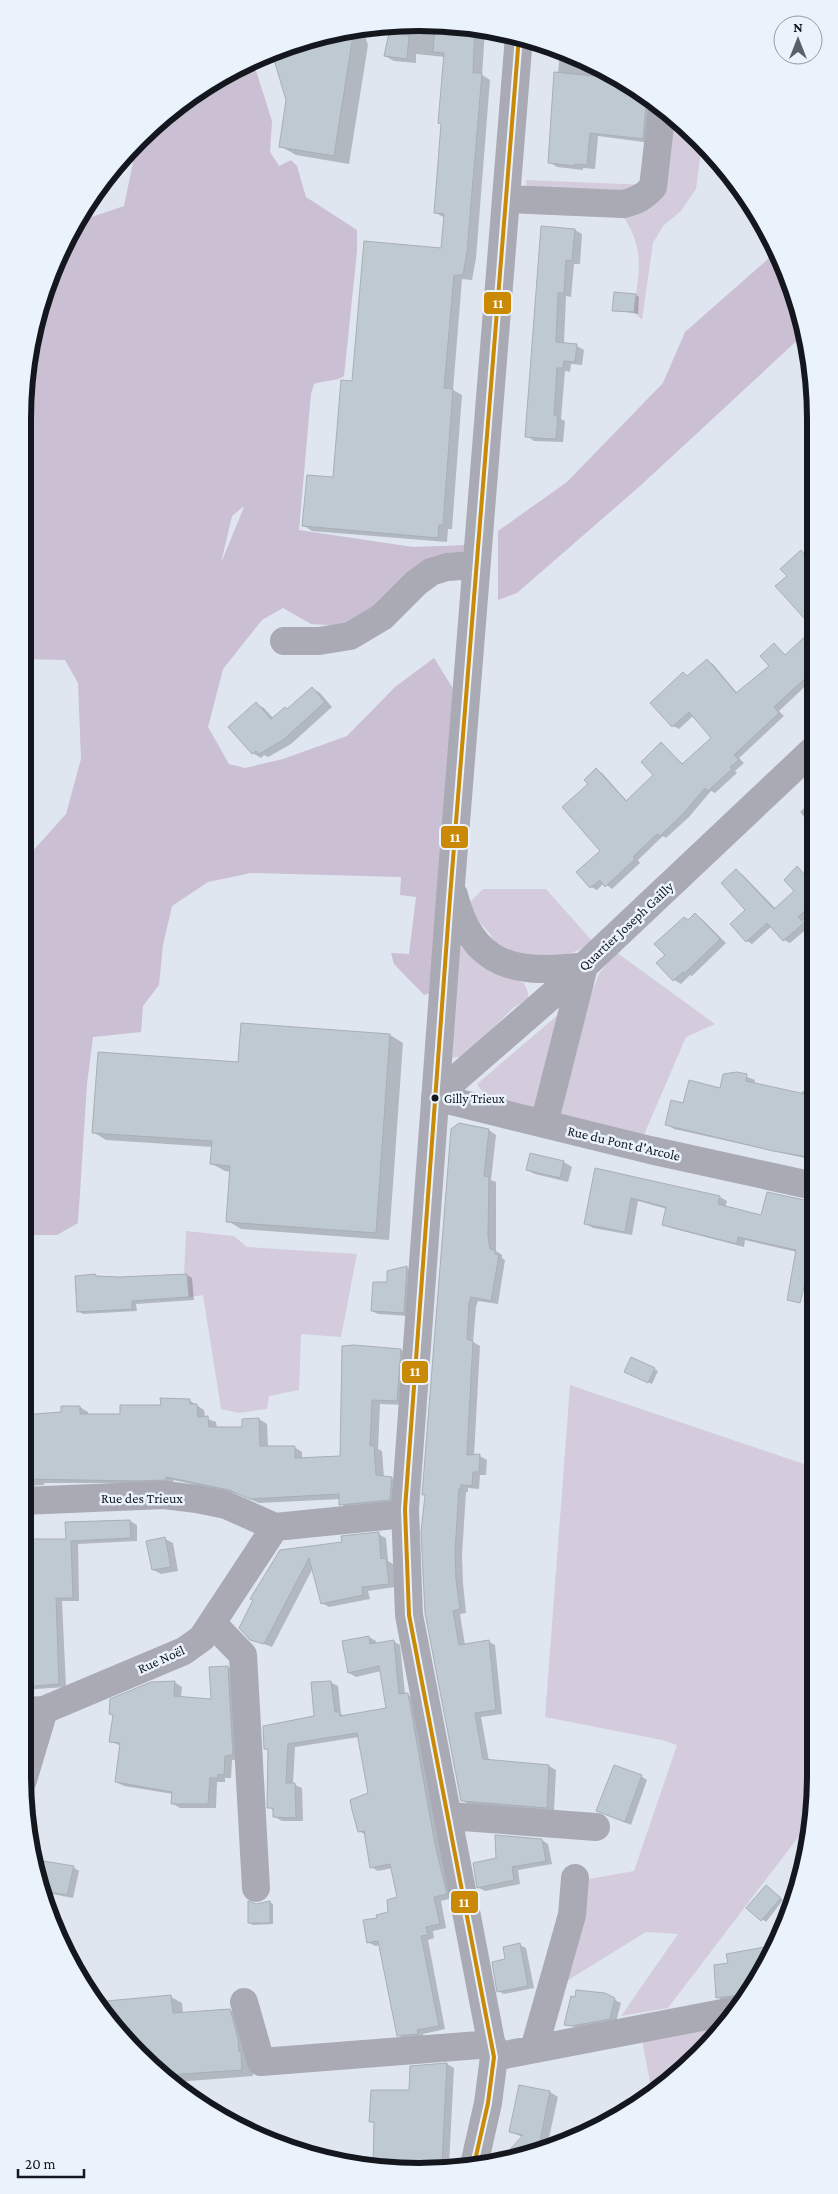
<svg xmlns="http://www.w3.org/2000/svg" width="838" height="2194" viewBox="0 0 838 2194" font-family="'Crimson Pro',serif">
	<style>
		.green { fill: #d4ccdd }
		.forest { fill: #cabfd3; fill-rule: evenodd }
		.shadow { fill: #0003 }
		.building { fill: #bec9d1; stroke: #a8afb5 }
		.lines { fill: none; stroke-linecap: round; stroke-linejoin: round }
		.minor { stroke: #a9aab4; stroke-width: 28 }
		.bus-1-casing { stroke: #eaf2fc; stroke-width: 8 }
		.bus-1 { stroke: #ca8a06; stroke-width: 4 }
		.bus-dot { fill: #14181e; stroke: #eaf2fc; stroke-width: 2 }
		.labels { text-anchor: middle; dominant-baseline: central; stroke-width: 5; stroke-linejoin: round; paint-order: stroke }
		.bus-label { font-size: 13px; fill: #14181e; stroke: #eaf2fc; text-anchor: start }
		.street-label { font-size: 14px; fill: #14181e; stroke: #eaf2fc }
		.rim { fill: none; stroke: #14181e; stroke-width: 6 }
		.line-badge { stroke: #eaf2fc; stroke-width: 2 }
		.badge-label { font-size: 14px; text-anchor: middle; font-weight: bold; fill: #fff }
	</style>
	<rect width="100%" height="100%" fill="#dfe6f0"/>
	<path class="green" d="M653,101L702,144L696,189L681,211L663,226L653,243L642,320L634,312C638,274 646,251 624,218L529,214L526,180L648,185Z
		M483,889H546L594,943L556,960L499,949L490,934L474,916L459,913Z
		M456,943C479,962 496,974 524,983L528,992V999L513,1008L465,1056L451,1058Z
		M616,952L715,1024L686,1037L643,1137L560,1119L576,1033L599,974Z
		M560,1013L540,1109L484,1094L477,1084Z
		M186,1231L234,1236L247,1247L357,1254L341,1337L301,1334L299,1390L269,1396L267,1409L239,1413L221,1409L203,1295L185,1298L184,1275Z
		M570,1385L804,1464L815,1465V1775L809,1823L668,2008L621,2016L678,1934L646,1932L552,1990L589,1879L634,1871L677,1745L662,1740L545,1717Z
		M730,2020L652,2093L640,2029Z"/>
	<path class="forest" d="M253,61L272,121L270,152L279,166L291,160L297,166L306,197L357,230V251L344,376C336,382 324,380 314,384L311,394L299,530L413,547L467,545L463,559L380,608L343,626L311,624L283,608L262,620L223,669L208,727L229,764L245,768L283,759L347,736L395,687L434,658L457,695L434,992L424,995L394,964L391,953L409,954L416,897L400,895L401,877L251,873L208,882L172,906L163,945L159,985L143,1006L141,1032L93,1037L87,1084L78,1223L57,1235H23L22,863L66,814L81,759L78,683L65,660L23,659V419L36,316L64,243L77,222L124,206L137,143L158,121L221,75ZM243,507H244L221,563L232,516Z
		M776,252L785,267L803,335L640,486L517,593L498,600V531L567,482L663,383L685,332Z"/>
	<path class="shadow" d="M445,23L485,30L482,75L490,80L476,258L472,280L462,279L453,390L462,395L452,529H448L447,542L312,531L303,525L334,478L354,382L442,249L445,218L436,213L442,124L445,57L416,54V63L394,61L385,56L392,25Z
		M362,27L368,45L349,164L296,155L280,146L288,100L273,52L292,43Z
		M560,53L639,89L656,104L651,143L598,136L595,169L583,168V170L557,167L549,162Z
		M543,227L575,230L582,234L580,264H574L571,297L566,296L564,344L577,346L584,350L582,365L571,364L570,372L565,371L561,419L565,421L563,442L534,441L527,436Z
		M636,295L639,297L638,314L613,310Z
		M813,550V624L789,576L801,552L805,554Z
		M22,559L27,562L29,621H22Z
		M774,645L786,655L813,652V679L779,711L784,716L739,758L744,763L735,771L737,773L715,793L711,791L689,817L666,838L663,836L638,860L640,863L612,889L604,883L597,890L591,887L601,851L589,784L597,770L602,773L627,801L655,775L661,744L683,764L713,738L694,715L679,729L673,726L652,703L683,673L688,677L707,661L713,664L738,694L771,666Z
		M312,688L320,693L332,707L291,744L268,757L264,755L261,758L253,753L229,727L256,704L264,708L273,718L288,710Z
		M813,799V827L800,812Z
		M798,868L813,882V911L803,921L809,927L790,943L784,940L772,926L752,944L747,941V911L736,871L742,874L776,909L795,891Z
		M696,915L702,919L726,943L692,976L690,975L681,984L674,980L667,955L689,921Z
		M242,1025L390,1035L403,1043L389,1240L241,1229L228,1221L231,1172L225,1171L212,1164L213,1147L106,1140L93,1132L239,1063Z
		M737,1073L755,1080L754,1084L802,1095V1091L814,1093V1160L674,1129L666,1124L684,1105L721,1090Z
		M489,1130L496,1135L491,1180L496,1182V1251L502,1255V1258L505,1260L498,1304L478,1301L476,1307L473,1342L480,1346L474,1456H480L487,1460L486,1475H480L479,1489L468,1488V1492H466L462,1555L463,1583L466,1613L460,1614L465,1645L488,1641L495,1645L502,1714L481,1717L489,1761L549,1766L556,1770L554,1811L469,1805L462,1800L426,1496L423,1494Z
		M531,1155L564,1162L572,1167L568,1182L535,1174L527,1170Z
		M596,1169L720,1197L727,1201L725,1207L762,1216L768,1193L814,1203V1282L804,1279L797,1252L745,1240L744,1247L671,1228L664,1224L667,1209L638,1201L632,1235L593,1228L586,1224Z
		M406,1267L412,1270L409,1316L378,1314L372,1311L388,1284Z
		M95,1275L100,1278L187,1275L192,1278L194,1300L136,1304L137,1311L83,1314L78,1311Z
		M343,1347L401,1350L409,1355L405,1405L380,1404L378,1449L382,1451L384,1477L391,1478L399,1483L398,1504L349,1509L341,1504V1499L259,1503L239,1494L173,1480L174,1483H44V1485L22,1486V1416L63,1413L80,1407L88,1412V1416H121L189,1400L204,1410L205,1418L216,1422L217,1428H243L259,1419L267,1424L268,1447H294L302,1452V1459L341,1457Z
		M654,1369L658,1371L652,1384L629,1373Z
		M130,1521L137,1525V1541L78,1544L79,1601H62L66,1687L22,1690V1610H25L67,1540Z
		M378,1534L386,1538L388,1561L393,1564L395,1587L368,1591L370,1599L329,1607L322,1603L313,1568L272,1647L251,1639L280,1551L343,1543Z
		M165,1539L173,1543L178,1571L161,1574L153,1570Z
		M369,1637L376,1641V1644L393,1641L400,1645L405,1694L415,1698L453,1898L441,1901L446,1928L433,1931L434,1938L428,1940L445,2029L423,2034L424,2038L405,2039L398,2035L380,1945L375,1946L368,1942L378,1919L390,1913L398,1898L392,1868L378,1871L371,1867L366,1835L359,1831L370,1794L359,1737L295,1747L293,1784L302,1788L303,1821H282L275,1817L274,1811L269,1807V1751L265,1749L316,1717L330,1682L338,1686L341,1714L345,1716L387,1709L381,1671L356,1677L349,1673Z
		M228,1667L235,1671L240,1759L232,1760L231,1778H225V1782H217L216,1808H180L173,1804V1794L124,1786L116,1782L121,1746L110,1741L114,1716L111,1714L174,1682L182,1687L181,1698L213,1701Z
		M641,1776L647,1780L631,1825L598,1811Z
		M542,1840L548,1844L552,1864L518,1870L520,1884L485,1891L479,1888L497,1859Z
		M37,1862L73,1867L79,1871L73,1898L47,1893L45,1904Z
		M770,1889L783,1900L766,1922L748,1908Z
		M270,1902L273,1904V1924L253,1925L249,1923Z
		M520,1945L526,1948L534,1988L504,1994L498,1991L507,1960Z
		M776,1947L745,1998L724,2001L717,1997L729,1965L728,1955Z
		M604,1994L621,2003L616,2022L580,2029L566,2024Z
		M171,1997L182,2003L183,2014L230,2010L241,2017L252,2059L253,2076L176,2082L121,2036L104,2013Z
		M447,2064L454,2068L449,2165L374,2168L375,2124L371,2121Z
		M520,2086L550,2092L558,2097L548,2142L542,2141L540,2150L500,2163L523,2137L510,2132Z"/>
	<path class="building" d="M445,23L475,28L473,73H482L467,252L463,275H454L444,388L453,389L443,525H439L438,538L302,526L307,475L333,477L341,380L352,381L364,241L441,248L444,214L434,213L441,124L438,123L444,53L433,52L435,24Z
		M354,29L334,156L279,147L286,100L272,53L292,43Z
		M389,33L409,35L407,59L384,56Z
		M554,72L615,78L639,89L650,99L646,107L643,139L590,133L587,165L575,164V166L548,163Z
		M541,226L575,229L572,261L566,260L564,293H558L556,342L577,344L575,362L564,361L563,368H557L554,415L558,416L556,439H552L525,437Z
		M614,292L636,294L634,312L612,311Z
		M801,550L813,563V628L775,586L787,576L780,569Z
		M813,629V671L774,707L779,713L734,755L739,760L730,767L732,769L708,791L705,788L683,814L660,836L657,834L633,857L635,859L605,887L600,880L590,888L576,872L600,851L562,807L588,784L584,780L596,768L626,801L653,775L641,762L661,742L682,764L711,738L689,712L672,727L650,703L683,672L687,676L707,659L736,693L769,666L760,656L774,643L785,655Z
		M312,687L325,702L283,740L259,754L256,751L252,754L228,727L256,702L271,719L285,707L287,709Z
		M797,866L813,884V903L798,917L804,923L783,941L767,923L746,942L730,924L745,910L721,883L736,869L774,909L794,891L784,880Z
		M695,913L720,939L685,973L683,972L673,981L656,963L665,955L654,944L684,917L688,920Z
		M241,1023L390,1034L376,1233L226,1222L230,1166L210,1164L212,1141L92,1133L98,1052L238,1062Z
		M737,1072L747,1074L746,1081L814,1096V1158L773,1151L665,1125L671,1100L683,1103L689,1080L720,1088L723,1074Z
		M459,1123L489,1129L484,1176L489,1177L488,1236L490,1249L495,1250V1254L499,1255L491,1301L471,1297L469,1303L467,1339L473,1341L467,1455L480,1454L479,1472H473L472,1486L461,1485V1489H459L455,1551L456,1579L460,1609L453,1611L459,1645L489,1640L496,1710L475,1713L483,1759L549,1765L547,1808L461,1801L425,1613L421,1532L425,1495H422L451,1129Z
		M530,1153L564,1161L560,1178L526,1170Z
		M595,1168L720,1196L718,1204L761,1215L767,1192L814,1202V1248L800,1303L787,1300L796,1250L738,1237L737,1244L662,1225L666,1207L631,1198L625,1232L584,1224Z
		M407,1266L404,1313L371,1311L373,1282H387V1271Z
		M95,1274L96,1276L119,1277L187,1274L189,1297L132,1301V1309L77,1312L75,1276Z
		M354,1345L401,1349L397,1401L372,1400L370,1446L374,1445L376,1475L392,1477L390,1500L339,1505V1494L250,1499L229,1490L166,1477V1480L137,1481L22,1479V1415L61,1412V1406H80V1414H120V1405H161L160,1398L190,1399V1404H197L198,1417L208,1416L209,1427H242V1419L259,1418L260,1446H295V1458L340,1456L342,1346Z
		M631,1357L655,1368L648,1383L624,1372Z
		M130,1520L131,1538L71,1541L73,1598H56L59,1684L22,1687L23,1539H66L65,1522Z
		M379,1532L381,1559L386,1558L389,1584L362,1587L363,1595L321,1604L309,1558L264,1644L250,1640L239,1628L253,1600L250,1599L280,1550L342,1542L341,1536Z
		M165,1537L171,1567L152,1570L146,1541Z
		M369,1636L370,1644L394,1640L399,1694L408,1693L435,1844L447,1894L434,1897L440,1924L426,1927L428,1935L421,1936L439,2026L417,2030L418,2034L397,2036L378,1941L367,1943L363,1920L377,1918L376,1915L388,1912L387,1900L397,1897L390,1864L370,1868L364,1831L358,1832L352,1810L350,1800L368,1793L357,1733L288,1744L286,1783H295L296,1818L273,1817V1808H267L268,1749H264L263,1726L314,1716L311,1682L331,1681L335,1712H340V1716L386,1708L379,1666L348,1673L342,1641Z
		M228,1666L233,1755L225,1756L224,1775L218,1774V1778H210L208,1804H171L172,1792L115,1782L120,1743L109,1742L113,1715L109,1714L110,1699L151,1682L175,1681L174,1696L211,1699L209,1667Z
		M614,1765L642,1775L625,1822L596,1811Z
		M495,1835L542,1839L546,1861L512,1867L514,1880L477,1888L473,1863L496,1858Z
		M37,1860L74,1866L67,1895L42,1891Z
		M766,1885L781,1898L761,1921L746,1908Z
		M248,1901L256,1904L270,1901V1923H248Z
		M520,1943L528,1986L497,1992L492,1962L505,1959L503,1947Z
		M776,1945L748,1994L716,1998L714,1965L728,1963L726,1954Z
		M576,1990L605,1993L615,1998L610,2019L572,2026L564,2025L571,1996L575,1997Z
		M171,1995L173,2013L230,2009L238,2038L239,2052L241,2051L242,2070L168,2075L121,2036L96,2002Z
		M447,2063L442,2165L412,2163L411,2167L373,2166L374,2122H369L371,2090H409L410,2066Z
		M519,2085L550,2091L538,2151L497,2164L523,2135L509,2132Z"/>
	<g class="lines">
		<path class="minor" d="M506,199L623,204C636,201 644,197 653,187L662,109
			M284,641H319L350,636L382,617L416,583L431,572L447,567L476,565
			M454,895C472,968 518,975 584,966L544,1124
			M435,1097L566,983L813,750
			M435,1097L650,1150L814,1186
			M22,1501L164,1495L197,1499L226,1505L275,1527L405,1514
			M213,1624L243,1655L256,1888
			M22,1711L44,1710L184,1651L202,1638L275,1527
			M23,1780L44,1710
			M449,1816L596,1827
			M244,2002L261,2062L492,2044
			M534,2049L572,1915L575,1878
			M494,2057L738,2010
			M474,2165L488,2103L494,2057L409,1615L405,1509L450,897L519,36"/>
		<g class="bus-1-casing">
			<path id="bus-1" d="M474,2165L488,2103L494,2057L409,1615L405,1509L450,897L519,36"/>
		</g>
		<use href="#bus-1" class="bus-1"/>
	</g>
	<circle class="bus-dot" cx="435" cy="1098" r="4.5"/>
	<g class="labels">
		<g class="bus-label">
			<text x="444" y="1098">Gilly Trieux</text>
		</g>
		<g class="street-label">
			<text transform="translate(626 926) rotate(-43)">Quartier Joseph Gailly</text>
			<text transform="translate(624 1143) rotate(13)">Rue du Pont d'Arcole</text>
			<text x="142" y="1498">Rue des Trieux</text>
			<text transform="translate(161 1659) rotate(-24)">Rue Noël</text>
		</g>
	</g>
	<path d="M0 0H838V2194H0ZM419 31H419A388 388 0 0 1 807 419V1775A388 388 0 0 1 419 2163H419A388 388 0 0 1 31 1775V419A388 388 0 0 1 419 31Z" fill="#eaf2fc" fill-rule="evenodd"/>
	<path class="rim" d="M419 31H419A388 388 0 0 1 807 419V1775A388 388 0 0 1 419 2163H419A388 388 0 0 1 31 1775V419A388 388 0 0 1 419 31Z"/>
	<g class="line-badge">
		<rect x="483" y="291" width="29" height="24" rx="5" fill="#ca8a06"/>
		<rect x="440" y="825" width="29" height="24" rx="5" fill="#ca8a06"/>
		<rect x="401" y="1360" width="28" height="24" rx="5" fill="#ca8a06"/>
		<rect x="450" y="1890" width="29" height="24" rx="5" fill="#ca8a06"/>
	</g>
	<g class="badge-label">
		<text x="498" y="308">11</text>
		<text x="455" y="842">11</text>
		<text x="415" y="1376">11</text>
		<text x="464" y="1907">11</text>
	</g>
	<g transform="translate(798 40)"><circle r="24" fill="#eaf2fc" stroke="#949ba3"/>
	<path d="M0-4L9 19L0 12L-9 19Z" fill="#5b6068"/>
	<text y="-8" font-size="14" font-weight="bold" text-anchor="middle" fill="#14181e">N</text>
	</g>
	<path d="M18 2169v8h66v-8" fill="none" stroke="#14181e" stroke-width="2.5"/>
	<text x="25" y="2169" font-size="15" fill="#14181e" stroke="#eaf2fc" stroke-width="4" paint-order="stroke">20 m</text>
</svg>
